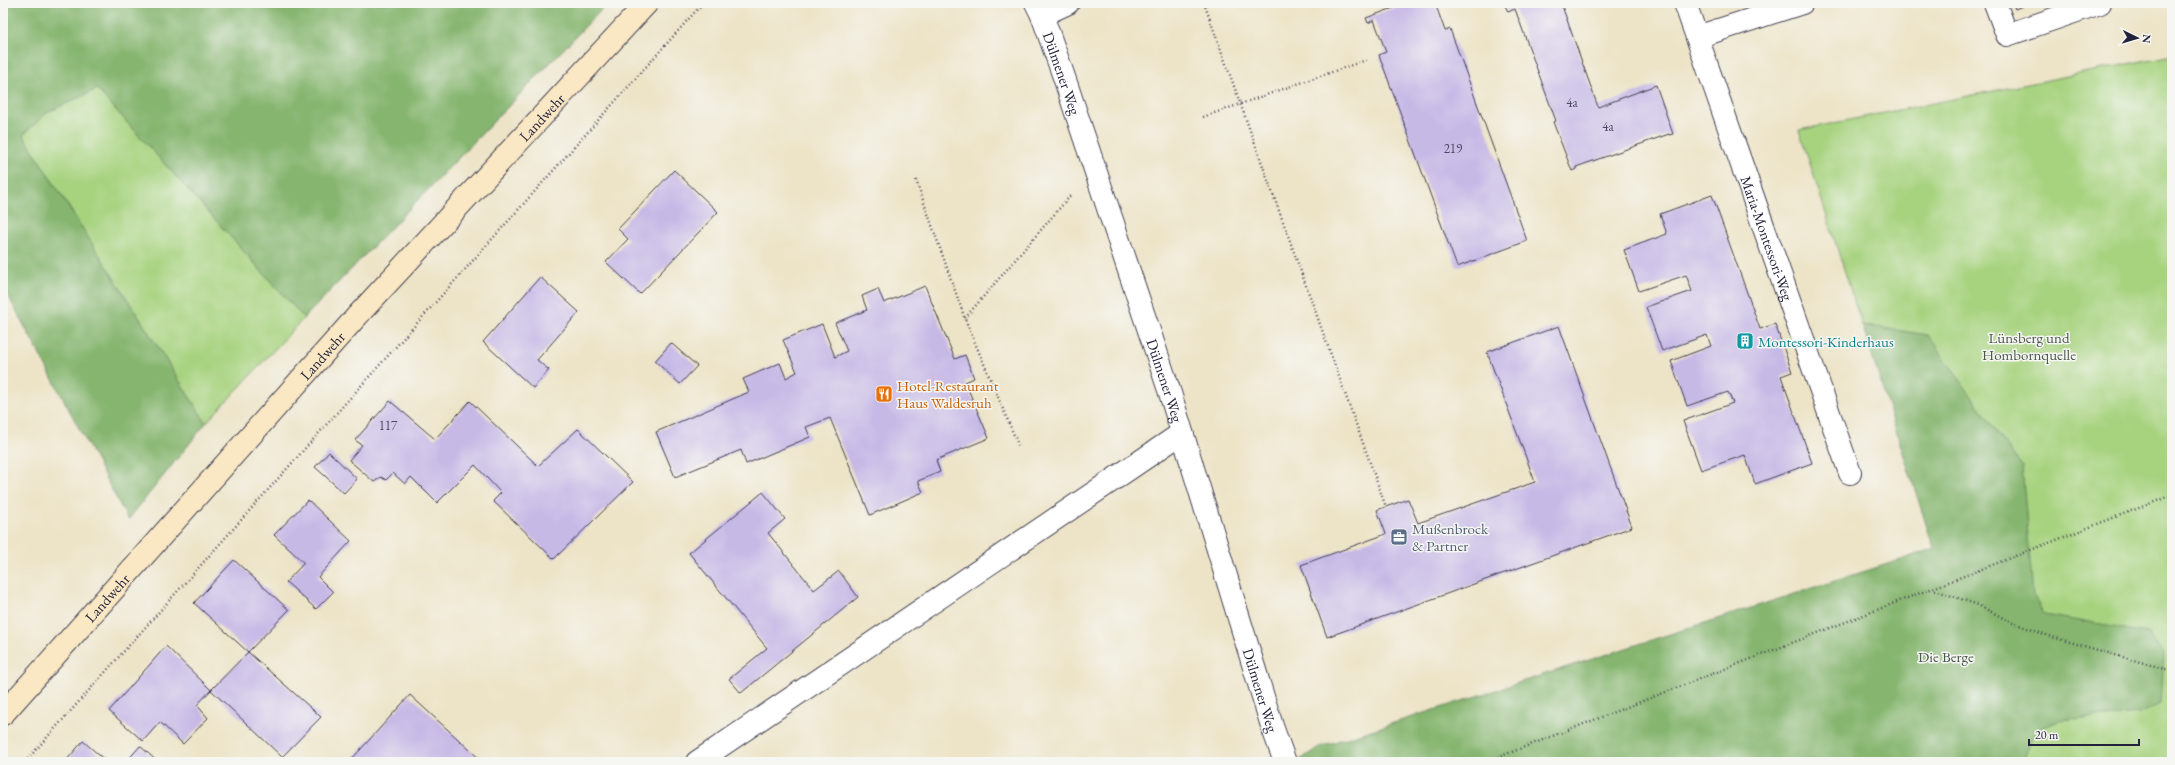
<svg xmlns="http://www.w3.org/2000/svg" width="2175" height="765" viewBox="0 0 2175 765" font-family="'EB Garamond',serif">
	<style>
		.green { fill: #a7d37f; stroke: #647a5d }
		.forest { fill: #85b56e; stroke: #546c54 }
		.building { fill: #c7b9e6 }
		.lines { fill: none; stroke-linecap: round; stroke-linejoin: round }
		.service-casing { stroke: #403f50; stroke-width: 24 }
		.minor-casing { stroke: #403f50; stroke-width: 24 }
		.secondary-casing { stroke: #403f50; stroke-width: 24 }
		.path { stroke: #403f50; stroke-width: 2.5; stroke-dasharray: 1 3; stroke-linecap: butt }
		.service { stroke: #fff; stroke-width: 22 }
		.minor { stroke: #fff; stroke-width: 22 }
		.secondary { stroke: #fae7c3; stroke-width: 22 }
		.labels { text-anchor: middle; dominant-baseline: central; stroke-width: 3; stroke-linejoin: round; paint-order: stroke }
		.number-label { font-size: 13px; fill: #4b4866 }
		.street-label { font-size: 15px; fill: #22223b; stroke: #f6f6f2 }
		.park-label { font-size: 15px; fill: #4a574f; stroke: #f6f6f2 }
		.culture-label { font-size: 15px; fill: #0d838f; stroke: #f6f6f2; text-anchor: start }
		.food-label { font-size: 15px; fill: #c56008; stroke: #f6f6f2; text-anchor: start }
		.service-label { font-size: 15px; fill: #4e5e75; stroke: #f6f6f2; text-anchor: start }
	</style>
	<rect width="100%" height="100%" fill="#f6f6f2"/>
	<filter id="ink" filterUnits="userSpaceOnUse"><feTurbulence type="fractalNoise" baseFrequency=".025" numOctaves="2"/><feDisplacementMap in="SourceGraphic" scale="8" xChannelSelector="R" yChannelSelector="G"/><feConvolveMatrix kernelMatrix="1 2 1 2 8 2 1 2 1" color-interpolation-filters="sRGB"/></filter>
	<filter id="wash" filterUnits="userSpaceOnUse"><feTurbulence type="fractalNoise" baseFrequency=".012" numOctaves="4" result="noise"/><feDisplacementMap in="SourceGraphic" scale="16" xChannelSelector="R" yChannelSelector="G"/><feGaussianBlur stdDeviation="0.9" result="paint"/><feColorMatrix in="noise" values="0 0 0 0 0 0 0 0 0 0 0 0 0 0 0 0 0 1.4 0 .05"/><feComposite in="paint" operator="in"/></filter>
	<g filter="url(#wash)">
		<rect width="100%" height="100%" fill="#ede4c8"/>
		<path class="green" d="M2172,55V762H1431L1942,547L1874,326L1862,325L1799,130Z
			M97,89L304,318L206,423L23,135L48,112Z"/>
		<path class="forest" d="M3,3H608L304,318L97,89L48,112L23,135L206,423L128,520L3,286Z
			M1862,325L1928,335L2022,467L2033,596L2045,615L2146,633L2164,653L2161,704L2139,714L2059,721L2043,727L2032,737L2023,762H1297L1319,747L1934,549Z"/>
		<g id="blocks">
			<path class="building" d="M1407,3H1435L1445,31L1450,29L1527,241L1457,267L1379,55L1386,52L1374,20L1368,23L1366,18Z
				M1504,3H1561L1598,107L1656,85L1673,134L1669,135V134L1576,167V169L1572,171L1553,122L1556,121L1515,9L1508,12Z
				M2013,3H2030L2015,9Z
				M674,170L718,212L640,294L606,262L628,239L618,229Z
				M1712,195L1760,329L1775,324L1792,372L1781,376L1812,463L1755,484L1745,455L1701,470L1683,421L1733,403L1728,392L1687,406L1671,361L1711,346L1707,335L1662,351L1646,307L1692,291L1686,275L1639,291L1624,250L1667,234L1660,214Z
				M540,277L579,312L537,360L549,370L533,388L483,342Z
				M925,286L955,359L965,355L974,378L965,382L989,438L936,460L940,472L918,481L923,492L870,515L830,418L806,427L810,437L746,464L741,450L675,477L656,432L749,392L743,379L780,363L786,378L797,372L783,340L822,324L835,357L847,351L835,323L867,310L862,296L878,289L884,303Z
				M1559,326L1632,527L1327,637L1301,565L1386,534L1377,510L1408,499L1418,523L1535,482L1487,352Z
				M671,343L697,366L680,384L655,361Z
				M390,401L435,439L470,401L538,466L578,429L633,482L554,559L493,501L501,493L475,465L437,503L411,477L405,484L393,473L386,480L381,477L374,482L349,460L362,445L355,440Z
				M329,452L357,479L344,493L315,467Z
				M763,492L785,519L768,533L814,590L839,571L858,597L741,693L729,679L767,648L689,553Z
				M308,500L351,541L318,577L333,592L316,609L286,582L304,563L274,535Z
				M234,560L289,610L248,652L321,717L282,757L211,690L248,652L194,603Z
				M166,646L211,690L197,705L208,718L183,744L160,722L143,741L109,711Z
				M410,695L483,762L350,761Z
				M83,741L107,762H65Z
				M140,746L158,762H126Z"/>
		</g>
	</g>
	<g filter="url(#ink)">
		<use href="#blocks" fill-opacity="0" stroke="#403f50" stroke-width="1"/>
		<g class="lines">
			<g class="service-casing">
				<path id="service" d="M1995,3L2007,35L2100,3
					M1697,37L1802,3"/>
			</g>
			<g class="minor-casing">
				<g id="minor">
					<path id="s1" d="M1036,3L1042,15L1064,77L1170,393L1272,726L1285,762"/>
					<path id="s2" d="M1685,3L1850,473"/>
					<path d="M1042,15L1068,3"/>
					<path d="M697,762L1182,433"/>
				</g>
			</g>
			<g class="secondary-casing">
				<g id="secondary">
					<path id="s3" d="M3,714L358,315L647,3"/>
				</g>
			</g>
			<path class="path" d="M1204,3L1386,507
				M1203,117L1369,59
				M916,180L965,319L1019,447
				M965,318L1071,195
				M1935,590L1978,605L2013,623L2052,637L2172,671
				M25,762L703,3
				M1486,762L2172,495"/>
			<use href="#service" class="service"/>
			<use href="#minor" class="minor"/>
			<use href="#secondary" class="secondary"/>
		</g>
	</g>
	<defs>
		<g id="building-square" transform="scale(0.9)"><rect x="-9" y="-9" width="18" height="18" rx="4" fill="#0f9aa8" stroke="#f6f6f2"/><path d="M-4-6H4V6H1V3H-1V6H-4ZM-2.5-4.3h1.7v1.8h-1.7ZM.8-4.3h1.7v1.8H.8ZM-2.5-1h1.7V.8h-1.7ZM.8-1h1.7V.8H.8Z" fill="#fff"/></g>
		<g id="restaurant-square" transform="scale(0.9)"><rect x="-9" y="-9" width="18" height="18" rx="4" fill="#e8710a" stroke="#f6f6f2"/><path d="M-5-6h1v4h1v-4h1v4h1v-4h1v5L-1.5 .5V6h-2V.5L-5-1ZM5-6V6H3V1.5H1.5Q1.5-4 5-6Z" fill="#fff"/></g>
		<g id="office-square" transform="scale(0.9)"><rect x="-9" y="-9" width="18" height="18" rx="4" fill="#5c6f8a" stroke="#f6f6f2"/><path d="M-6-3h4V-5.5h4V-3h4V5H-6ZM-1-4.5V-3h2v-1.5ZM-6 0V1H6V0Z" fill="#fff"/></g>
	</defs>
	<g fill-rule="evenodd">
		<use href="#building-square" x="1745" y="341"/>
		<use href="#restaurant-square" x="884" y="394"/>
		<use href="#office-square" x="1399" y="537"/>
	</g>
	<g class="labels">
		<g class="number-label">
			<text x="1572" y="102">4a</text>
			<text x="1608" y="126">4a</text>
			<text x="1453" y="148">219</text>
			<text x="388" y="425">117</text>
		</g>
		<g class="street-label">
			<text stroke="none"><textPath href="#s1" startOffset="75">Dülmener Weg</textPath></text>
			<text stroke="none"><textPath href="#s3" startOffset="804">Landwehr</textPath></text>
			<text stroke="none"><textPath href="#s2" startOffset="249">Maria-Montessori-Weg</textPath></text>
			<text stroke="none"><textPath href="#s3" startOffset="480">Landwehr</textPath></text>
			<text stroke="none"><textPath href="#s1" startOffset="399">Dülmener Weg</textPath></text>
			<text stroke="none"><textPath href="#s3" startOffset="156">Landwehr</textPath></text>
			<text stroke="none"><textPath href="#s1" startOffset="723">Dülmener Weg</textPath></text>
		</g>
		<g class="park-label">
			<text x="2029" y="337">Lünsberg und<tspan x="2029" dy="17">Hombornquelle</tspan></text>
			<text x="1946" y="656">Die Berge</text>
		</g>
		<g class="culture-label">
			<text x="1758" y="341">Montessori-Kinderhaus</text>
		</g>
		<g class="food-label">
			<text x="897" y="385">Hotel-Restaurant<tspan x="897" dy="17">Haus Waldesruh</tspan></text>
		</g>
		<g class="service-label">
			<text x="1412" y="528">Mußenbrock<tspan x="1412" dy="17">&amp; Partner</tspan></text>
		</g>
	</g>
	<rect width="2175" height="765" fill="none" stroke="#f6f6f2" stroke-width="16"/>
	<g transform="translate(2137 38) rotate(95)" stroke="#f6f6f2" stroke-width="3" paint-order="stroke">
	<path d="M0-3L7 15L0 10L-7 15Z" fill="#22223b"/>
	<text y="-6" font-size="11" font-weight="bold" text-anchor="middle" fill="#22223b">N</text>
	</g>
	<path d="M2029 739v6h110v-6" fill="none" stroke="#22223b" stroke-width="2"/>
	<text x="2035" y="739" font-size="12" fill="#22223b" stroke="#f6f6f2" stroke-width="3" paint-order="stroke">20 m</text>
</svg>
